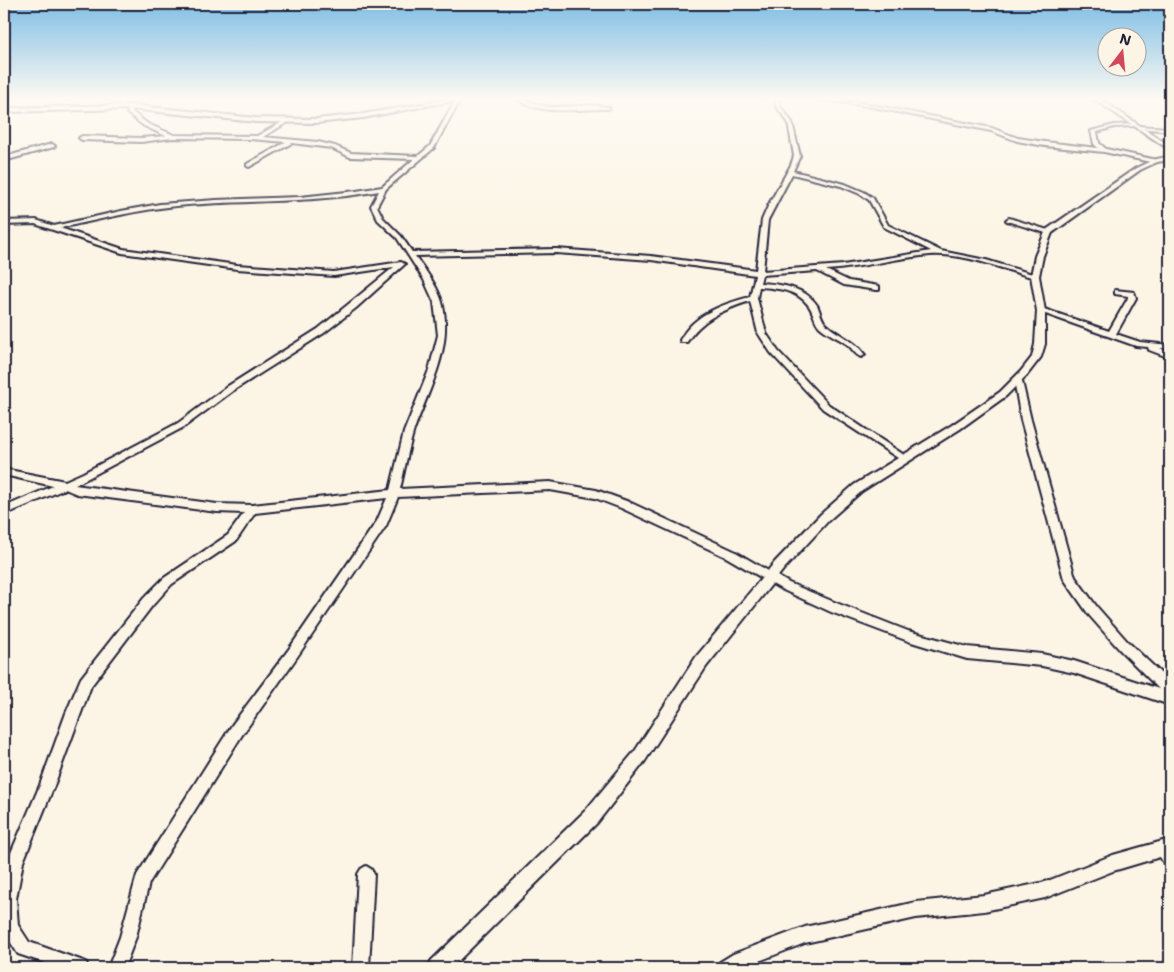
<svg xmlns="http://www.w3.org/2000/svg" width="1174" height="972" viewBox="0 0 1174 972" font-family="'Shantell Sans',sans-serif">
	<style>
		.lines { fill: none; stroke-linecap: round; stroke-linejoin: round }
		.minor-casing { stroke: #22223b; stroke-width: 4 }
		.tertiary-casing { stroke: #22223b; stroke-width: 4 }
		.minor { fill: #fcf5e5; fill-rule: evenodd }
		.tertiary { fill: #fcf5e5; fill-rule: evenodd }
	</style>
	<rect width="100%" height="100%" fill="#fcf5e5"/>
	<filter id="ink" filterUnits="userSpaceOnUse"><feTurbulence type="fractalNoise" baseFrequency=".02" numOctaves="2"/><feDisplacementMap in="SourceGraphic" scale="10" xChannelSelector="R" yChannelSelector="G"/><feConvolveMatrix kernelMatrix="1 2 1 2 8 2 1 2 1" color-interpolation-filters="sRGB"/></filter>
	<g filter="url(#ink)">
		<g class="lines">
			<g class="minor-casing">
				<path id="minor" d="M456,99L460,100L434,148L386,189L377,206L383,218L401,236L412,252L556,249L651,256L756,270L762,220L769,204L791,165L794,156L788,122L776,106L775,99H779L780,106L792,122L800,156L793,171L845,184L864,192L873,198L888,225L941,251L986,260L1039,276L1035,278C1001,269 965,253 930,255C895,258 861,268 826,270L849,281L879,286V290H876L844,285L817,271L762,275L760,283C780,284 805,287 817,305C820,311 821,318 825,323C838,336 854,339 865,355L861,357C855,355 852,348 847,344C838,338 828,334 820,327C814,321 814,313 809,306C798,290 777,288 759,287L757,298L766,333L778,351L829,405L907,457L909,459L907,461L904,462L823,409L771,353L758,333L750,301C725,309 701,319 687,342H681L680,340C694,314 723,304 750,297L755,275L651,260L556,253L415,256C425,270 437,285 442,302C454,346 429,389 414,430C408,449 405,469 400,489L550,482L596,490L629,502L734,551L789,583L839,604L908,631L967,647L1042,654L1074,661L1159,689L1119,649L1089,615L1064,579L1021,420L1014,379L1018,376L1021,377L1031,420L1075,577L1097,607L1127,641L1170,682V705L1074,673L1042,666L967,659L908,641L831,612L781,589L726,557L621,508L595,498L550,490L398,497L386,526L297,657L242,735L149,883L136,937L124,968H108L120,937L137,875L232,725L289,649L377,521L387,498L255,513L236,541L172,584L152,606L91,686L54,786L23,862L16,899L18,925L29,942L86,962L88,968H60L18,954L4,932V880L7,862L40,785L66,713L81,678L144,598L164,578L228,535L244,513L217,512L77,494L65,489L4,515V507L53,486L4,475V469L65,481L83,473L178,423L228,386L318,329L394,267L334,276L237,269L122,253L35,224L4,225V221L36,220L54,226L121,211L160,204L216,200L300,197L356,191L382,187L414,159L350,157L331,148L292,143L249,167L247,166V164L286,142L250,139L172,138L141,142L82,140L79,138L82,136L141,138L166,136L144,126L127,113L129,106L133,107L132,112L148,124L174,135L257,136L286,120L288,122L263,137L318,142L335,146L351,153L418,156L430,146ZM792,174L841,186L860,194L869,200L884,227L931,251L843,265L763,271L768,220ZM379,191L371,206L378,220L397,238L424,280L434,302L438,335L429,370L404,432L390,490L252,505L217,504L75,485L184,427L234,390L324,333L356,308L405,264L401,262L334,272L237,265L123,249L60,228C103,219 145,208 188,205C252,200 316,203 379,191Z
					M517,99C527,99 539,106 551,107C567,107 598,103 610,108L608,109C579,108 542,117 517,99Z
					M820,99H833L867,104L992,128L1018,138L1045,142L1098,148L1094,144L1091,131L1114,125L1135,124L1137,126L1170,128V131L1138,128L1136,126L1114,127L1097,132L1099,143L1106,149L1157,160V162L1155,163L1104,152L1045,146L1017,141L991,131L867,106Z
					M52,144L55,146L54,147L4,161V157Z
					M1009,218L1051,231L1052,232L1049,234L1007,221L1006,220Z
					M1115,290L1134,292L1136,298L1116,334L1140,342L1170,345V349L1160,348L1170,353V358L1149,350L1148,347L1136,346L1037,311L1038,309H1044L1109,331L1128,298V296L1115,294Z
					M1170,839V868L1165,865L1160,857L1113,871L1045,898L984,911L916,918L805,943L741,968H718L720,962L733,954L805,927L916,902L984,895L1045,882L1113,855Z
					M366,866L371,869L374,874L369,968H353L358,874L361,869Z"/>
			</g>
			<g class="tertiary-casing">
				<path id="tertiary" d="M451,99H463L363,118L316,123L256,122L131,109L4,112V108L131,105L256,118L316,119L363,114Z
					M1094,99H1100L1170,146V150Z
					M1170,156V160L1157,162L1140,170L1052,233L1043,256L1039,276L1045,311V344L1041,357L1027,375L1006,396L960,429L862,491L829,520L783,570L706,667L645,761L597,823L451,968H429L431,961L585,811L635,751L696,657L775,562L821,514L854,485L952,425L1000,392L1021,371L1032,357L1035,344L1037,311L1031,276L1035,256L1046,230L1136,168L1153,160Z"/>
			</g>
			<use href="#minor" class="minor"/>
			<use href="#tertiary" class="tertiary"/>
		</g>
	</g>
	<linearGradient id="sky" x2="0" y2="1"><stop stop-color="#7fbee5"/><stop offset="0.42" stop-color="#fefaf3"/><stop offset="1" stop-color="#fefaf3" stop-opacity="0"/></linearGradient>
	<rect width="1174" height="235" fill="url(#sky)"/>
	<rect width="1174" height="972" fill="none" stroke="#fcf5e5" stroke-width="20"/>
	<rect x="10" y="10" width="1154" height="952" fill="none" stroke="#22223b" stroke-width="2" filter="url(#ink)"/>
	<g transform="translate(1122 52) rotate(16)"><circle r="24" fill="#fcf5e5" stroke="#a5a1a1"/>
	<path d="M0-4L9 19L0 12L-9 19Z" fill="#d1495b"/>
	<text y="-8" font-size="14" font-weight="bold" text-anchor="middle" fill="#22223b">N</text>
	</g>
</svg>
